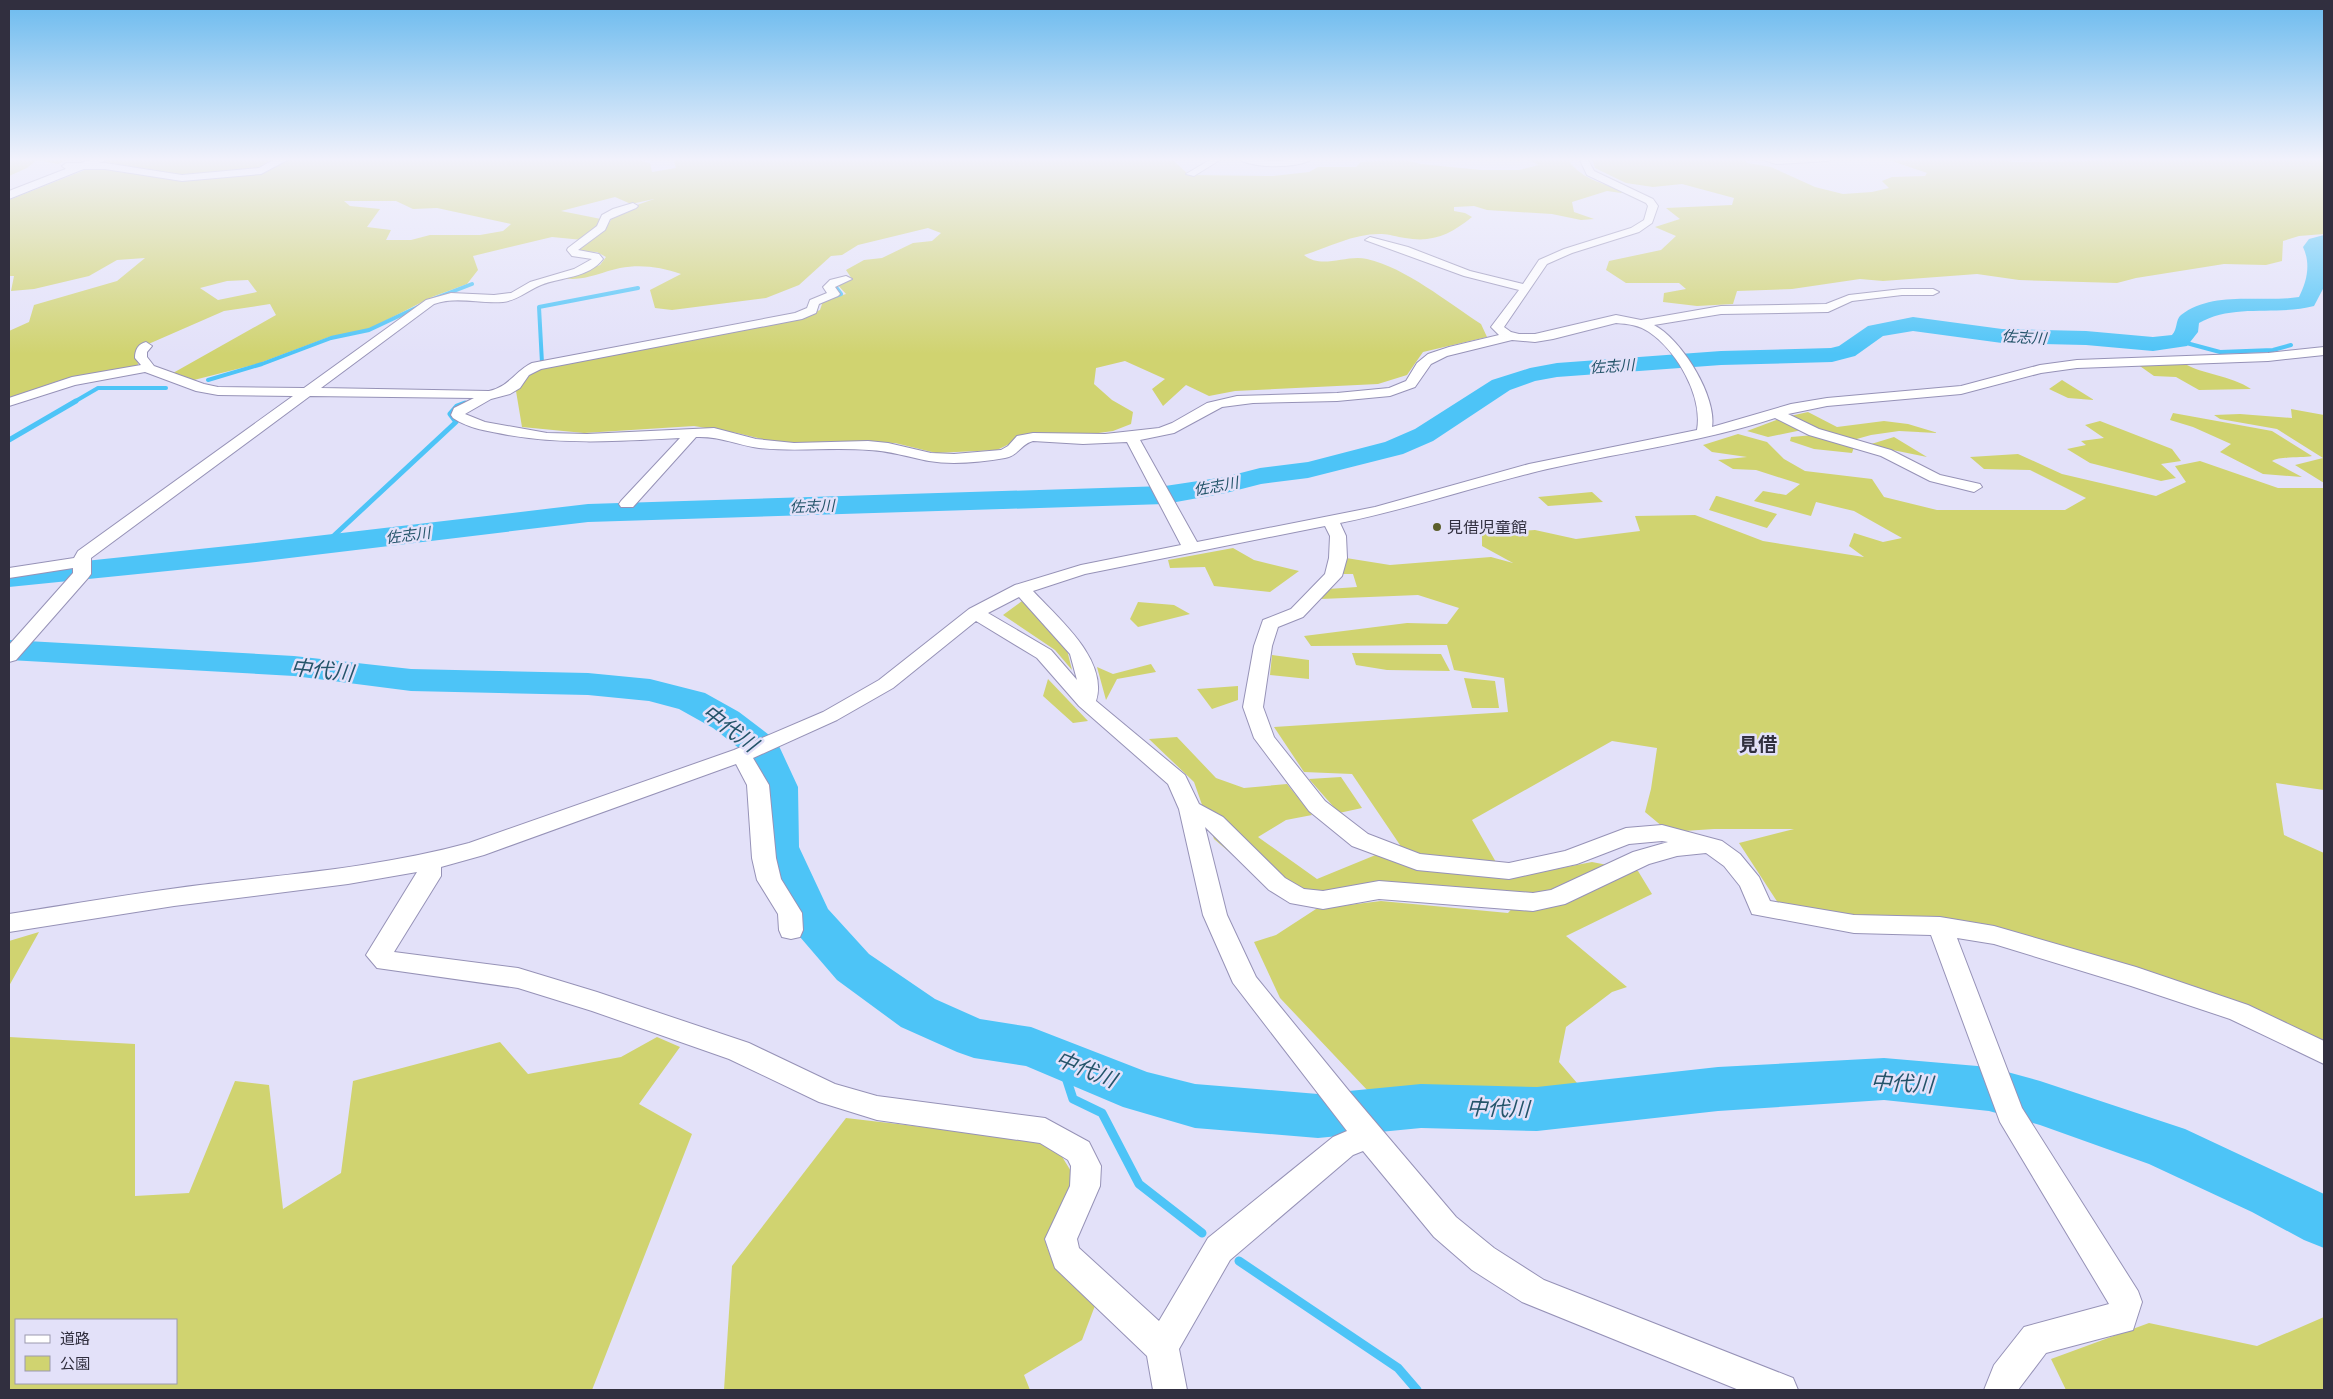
<svg xmlns="http://www.w3.org/2000/svg" width="2333" height="1399" viewBox="0 0 2333 1399" font-family="Inter,'Noto Sans JP',sans-serif">
	<style>
		.green { fill: #d0d370; fill-rule: evenodd }
		.lines { fill: none; stroke-linecap: round; stroke-linejoin: round }
		.stream-far2 { stroke: #4dc4f7; stroke-width: 4 }
		.stream-far1 { stroke: #4dc4f7; stroke-width: 5 }
		.stream { stroke: #4dc4f7; stroke-width: 9 }
		.river { fill: #4dc4f7; fill-rule: evenodd }
		.minor-casing { stroke: #9692b7; stroke-width: 2 }
		.highway-casing { stroke: #9692b7; stroke-width: 2 }
		.minor { fill: #fff; fill-rule: evenodd }
		.highway { fill: #fff; fill-rule: evenodd }
		.poi-dot { fill: #5c5e2b; stroke: #e3e1f9; stroke-width: 2 }
		.labels { text-anchor: middle; dominant-baseline: central; stroke-width: 5; stroke-linejoin: round; paint-order: stroke }
		.far-water-label { font-size: 15px; font-style: italic; fill: #24546a; stroke: #e3e1f9 }
		.poi-label { font-size: 16px; fill: #312f3f; stroke: #e3e1f9; text-anchor: start }
		.quarter-label { font-size: 19px; font-weight: bold; fill: #312f3f; stroke: #e3e1f9 }
		.near-water-label { font-size: 21px; font-style: italic; fill: #24546a; stroke: #e3e1f9 }
	</style>
	<rect width="100%" height="100%" fill="#e3e1f9"/>
	<path class="green" d="M9,158H73L58,164L37,160L27,168L9,176Z
		M115,158H630L650,163L652,172L676,168L673,158H1158L1174,161L1189,175L1273,176L1309,172L1318,167H1356L1361,162L1402,159L1421,164L1481,170H1519L1539,165L1524,158H1567C1578,178 1604,184 1624,191L1621,193L1607,191L1572,202L1574,212L1594,219L1581,220L1552,214L1487,210L1474,206L1454,207V211L1465,213L1472,217C1451,234 1433,243 1405,238C1397,237 1389,234 1382,234C1355,233 1329,247 1304,255C1322,270 1346,254 1367,259C1406,268 1447,302 1481,324L1487,337L1423,352L1407,375L1378,384L1235,391L1209,396L1186,385L1163,406L1152,389L1165,379L1125,361L1096,368L1094,384L1112,400L1133,412L1131,424L1113,431L1084,435H1028L997,450L936,453L895,443L838,441L783,444L737,433L694,426L584,433L522,427L516,391L534,370L797,319L820,310L823,301L846,294L837,284L852,279L846,270L864,260L882,258L913,243L932,241L941,233L928,228L858,245L842,255L831,256L799,285L766,298L672,310L655,308L650,290L681,274C661,267 641,264 620,268C601,272 583,282 563,278L600,265L606,257L597,252L577,251L606,228L612,218L620,211L654,199L631,204L615,197L561,211L601,219L598,227L583,240L552,237L473,256L478,270L467,284L432,297L369,329L329,337L257,364L190,381L173,373L276,315L270,304L224,311L137,349L138,366L58,381L9,398V331L29,322L34,305L117,281L145,258L117,260L89,276L34,289L11,291L14,276H9V200ZM344,201H396L413,209L437,208L511,224L503,231L480,235H430L411,240H386L391,230L367,227L380,209L350,206ZM248,280L257,292L218,300L200,288L227,281Z
		M1592,158L1745,160L1747,163L1771,167L1815,187L1843,194L1872,192L1889,188L1882,181L1892,177L1925,176L1927,173L1889,160L1890,158H2000L2012,162L2092,161L2114,158H2324V234L2299,236L2283,241L2282,261L2266,265L2224,264L2136,278L2117,283L2019,280L1977,274L1883,281L1860,279L1792,289L1737,291L1733,304L1697,306L1663,302L1664,293L1686,289L1679,283H1626L1606,270L1609,261L1661,250L1676,236L1655,227L1680,219L1666,208L1732,205L1734,198L1682,184L1653,187L1626,183L1595,168Z
		M2183,363C2204,375 2230,375 2251,389L2199,390L2176,377L2154,376L2137,364Z
		M2062,380L2094,400L2068,398L2049,389Z
		M2291,409L2324,415V483L2295,465L2323,458L2277,429L2220,419L2214,415L2240,414L2292,418Z
		M1808,412L1837,427L1884,421L1908,424L1938,433L1899,431L1871,435L1853,440L1820,432L1790,416Z
		M2173,413L2272,431L2312,456C2302,458 2280,456 2272,461L2302,477L2263,474L2220,452L2231,444L2193,427L2170,420Z
		M1779,419L1802,430L1768,437L1747,431Z
		M2100,421L2172,449L2181,461L2161,464L2176,478L2161,481L2090,463L2067,449L2086,445L2081,441L2104,438L2085,425Z
		M1738,434L1767,442L1784,459L1805,471L1872,479L1884,497L1937,510H2065L2086,498L2030,470L1984,469L1970,457L2018,454L2062,474L2156,496L2186,482L2175,466L2200,461L2278,488H2324V790L2276,783L2284,835L2324,853V1046L2222,999L1975,925L1847,919L1780,906L1739,843L1794,829H1714L1669,832L1645,812L1651,789L1657,748L1612,741L1472,820L1497,864L1525,875L1592,862L1638,871L1652,894L1566,936L1627,987L1612,992L1566,1027L1559,1062L1583,1090L1369,1092L1280,998L1254,942L1276,935L1316,909L1381,901L1508,913L1527,892L1388,884L1287,901L1214,839L1194,782L1149,739L1177,737L1216,778L1244,788L1287,784L1312,815L1286,820L1258,837L1317,879L1400,845L1352,774L1304,772L1274,727L1508,712L1504,678L1454,670L1447,645L1311,646L1304,636L1407,623L1447,624L1459,608L1418,595L1320,599L1328,589L1357,587L1353,574H1339L1346,558L1390,565L1491,557L1513,563L1482,546V534L1535,530L1576,539L1640,531L1635,516L1695,515L1763,541L1864,557L1849,546L1854,533L1883,542L1902,538L1854,511L1816,502L1811,516L1754,501L1763,491L1786,495L1800,484L1756,470L1733,469L1718,460L1747,457L1712,452L1703,445Z
		M1814,435L1854,447L1852,453L1814,449L1790,441L1791,437Z
		M1894,437L1927,457L1868,445Z
		M1592,492L1603,502L1548,506L1538,497Z
		M1716,496H1717L1777,514L1767,528L1709,510Z
		M1233,548L1254,560L1299,571L1270,592L1214,586L1205,567L1170,568L1168,560Z
		M1022,601L1067,650L1072,670L1055,650L1003,615Z
		M1138,602L1174,605L1190,614L1138,627L1130,619Z
		M1352,653L1441,654L1450,671L1387,670L1356,665Z
		M1272,655L1309,660V679L1270,675Z
		M1151,664L1156,672L1117,679L1106,700L1097,667L1113,674Z
		M1464,678L1495,681L1499,708H1472Z
		M1048,679L1088,721L1073,723L1043,696Z
		M1238,686V700L1212,709L1197,689Z
		M1341,777L1362,808L1339,813L1309,779Z
		M39,932L9,986V941Z
		M9,1037L135,1044V1196L189,1193L235,1081L269,1085L283,1209L341,1173L353,1081L500,1042L528,1074L621,1057L657,1037L680,1047L639,1104L692,1134L592,1390H9ZM16,1320H176V1383H16Z
		M846,1118L1053,1142L1077,1181L1047,1248L1096,1303L1082,1340L1024,1375L1030,1390H724L732,1266Z
		M2324,1317V1390H2066L2051,1359L2149,1323L2257,1346Z"/>
	<g class="lines">
		<path class="stream-far2" d="M832,297L841,294L835,286
			M428,301L472,284
			M2179,341L2220,352L2273,350L2291,345
			M538,364L542,363L539,307L638,288
			M208,380L262,364L331,338L369,330L420,306
			M74,402L98,388H166"/>
		<path class="stream-far1" d="M9,440L76,401
			M326,543L456,422L450,414L457,406L465,403"/>
		<path class="stream" d="M1060,1059L1073,1099L1102,1113L1139,1184L1202,1233
			M1239,1261L1398,1368L1417,1390"/>
		<path class="river" d="M2324,235V287L2314,306C2277,316 2233,303 2199,323L2198,332L2187,346L2153,351L2086,345L2002,343L1913,331L1883,336L1855,356L1832,362L1721,365L1557,377L1535,381L1510,390L1433,441L1403,454L1308,478L1261,484L1226,493L1165,504L588,522L247,563L9,587V569L247,544L588,504L1165,486L1225,477L1260,468L1308,462L1385,442L1415,429L1492,380L1530,368L1557,363L1721,351L1831,348L1839,346L1868,326L1913,317L2002,329L2086,331L2153,337L2172,335C2178,329 2175,320 2181,315C2213,290 2262,303 2299,297C2307,281 2311,264 2303,247L2309,239Z
			M9,640L294,656L411,669L588,673L650,679L705,693L739,712L773,738L779,746L798,787L799,847L828,909L869,954L935,999L980,1019L1031,1027L1147,1072L1195,1084L1318,1094L1421,1084L1537,1087L1718,1067L1884,1058L1989,1067L2040,1081L2185,1129L2324,1194V1248L2304,1240L2252,1212L2149,1164L2040,1125L1989,1111L1884,1100L1718,1111L1537,1131L1421,1128L1318,1138L1195,1128L1123,1107L1026,1066L974,1058L957,1052L901,1027L837,980L794,930L757,847L758,787L744,752L713,728L679,709L649,701L588,695L411,691L294,676L9,660Z"/>
		<g class="minor-casing">
			<path id="minor" d="M277,158H291L261,174L182,181L105,169H66L62,166L66,163H105L182,175L259,168Z
				M1213,158H1223L1194,176L1186,174Z
				M1237,158L1275,161L1314,158C1300,169 1251,169 1237,158Z
				M1579,158H1587L1594,171L1653,199L1658,206L1652,223L1639,232L1572,253L1547,264L1504,327L1511,332L1519,334H1535L1616,315L1641,320L1721,306L1826,304L1849,295L1902,289H1933L1939,292L1933,295H1902L1852,301L1828,312L1721,314L1654,325C1681,339 1717,396 1712,427L1791,404L1827,398L1961,386L2040,365L2077,360L2268,353L2324,347V355L2268,361L2077,368L2041,373L1961,394L1827,406L1788,414L1819,429L1891,450L1940,475L1980,484L1982,487L1974,492L1930,481L1881,456L1809,435L1775,418C1696,444 1612,453 1531,473C1467,489 1405,510 1340,523L1346,536L1347,558L1342,576L1303,617L1278,627L1272,646L1263,707L1274,737L1325,801L1368,834L1420,854L1509,863L1565,851L1626,828L1662,825L1722,841L1740,854L1759,877L1770,901L1854,915L1940,917L1994,926L2136,967L2248,1005L2324,1041V1064L2230,1019L2131,986L1994,944L1957,938L2022,1108L2138,1291L2142,1302L2133,1330L2046,1353L2018,1390H1984L1994,1365L2024,1327L2109,1304L2000,1122L1931,935L1854,933L1752,914L1740,886L1724,866L1706,853L1677,856L1649,864L1565,904L1533,911L1379,899L1323,909L1290,903L1269,890L1205,827L1227,915L1256,977L1349,1091L1456,1217L1494,1248L1544,1280L1793,1378L1798,1390H1739L1522,1302L1472,1270L1434,1237L1363,1151L1353,1155L1230,1260L1179,1349L1187,1390H1153L1147,1356L1055,1268L1045,1239L1070,1186L1071,1166L1068,1160L1040,1143L877,1120L819,1102L729,1059L592,1011L518,988L377,968L366,955L417,872L348,884L174,906L9,932V914C73,904 136,893 200,885C290,874 381,867 469,843L734,750L823,712L879,680L969,609L1015,585L1081,565L1181,545L1127,442L1083,444L1033,441C1021,444 1018,456 1005,458C982,462 952,465 929,461C909,457 890,451 869,450C832,447 797,452 759,448C737,445 720,436 696,437L633,507H621L619,504L621,501L680,438C620,441 567,445 508,435C489,431 469,429 453,418L451,415L454,408L474,398L310,396L91,558V574L88,578L16,660L9,662V645L73,573V568L9,578V568L74,558L78,551L293,396L218,395L196,391L145,372L75,385L9,406V398L72,377L141,365L135,358C135,350 138,344 146,342L152,346L147,352V357L154,366L204,384L218,387L304,388L426,300L451,293L494,295L511,293L530,282L574,269L592,259L572,256L567,250L568,248L597,226L602,215L613,209L633,203L638,206L636,208L610,219L605,230L578,250L599,254L603,259C589,278 561,277 541,285C527,291 518,300 503,302C479,304 457,296 434,304L321,388L489,391C510,386 514,372 532,363L795,313L807,308L810,300L827,293L823,287L830,280L846,276L852,279L835,287L840,294L838,296L819,304L816,313L802,319L541,369L529,375L520,388L510,394L491,399L465,414L485,422L547,433L587,434L714,428L756,439L794,443L868,441L888,443L931,453L954,454L1001,450L1008,446L1017,436L1033,433L1105,434L1159,428L1172,423L1207,403L1237,396L1337,393L1389,388L1406,381L1417,363L1428,354L1449,347L1499,335L1491,327L1519,290L1464,276L1365,240L1370,237L1408,247L1470,271L1523,284L1539,260L1564,249L1631,228L1644,220L1648,206L1646,203L1587,175ZM1616,323C1628,324 1639,325 1649,332C1677,351 1703,396 1697,430L1529,464L1375,507L1197,542L1140,440L1174,433L1222,407L1253,403L1337,401L1390,396L1415,387L1431,364L1447,356L1512,340L1535,342L1553,339ZM1325,526L1330,536L1329,558L1325,574L1291,609L1263,620L1254,646L1243,707L1254,738L1309,811L1352,846L1417,870L1509,879L1577,864L1629,844L1662,841L1668,842L1633,852L1551,890L1533,893L1379,881L1323,891L1304,889L1285,878L1223,817L1199,804L1185,775L1096,701C1109,660 1058,618 1033,591L1085,574ZM1019,597L1070,654L1077,680L1051,650L988,613ZM976,621L1037,658L1079,706L1168,784L1179,809L1203,915L1233,983L1347,1131L1333,1137L1208,1238L1159,1321L1079,1248L1077,1239L1100,1186L1101,1166L1089,1142L1045,1118L877,1096L835,1084L749,1043L597,992L518,968L394,952L441,876V867L484,855L736,764L747,785L752,858L757,880L778,914L779,930L782,937L791,939L800,937L803,930L802,913L781,879L776,858L769,785L753,758L837,720L893,688Z
				M1758,158H1832L1828,161L1776,164Z"/>
		</g>
		<g class="highway-casing">
			<path id="highway" d="M94,158H111L9,199V191Z"/>
		</g>
		<use href="#minor" class="minor"/>
		<use href="#highway" class="highway"/>
	</g>
	<linearGradient id="sky" x2="0" y2="1"><stop stop-color="#6abaee"/><stop offset="0.45" stop-color="#f2f2fc"/><stop offset="1" stop-color="#f2f2fc" stop-opacity="0"/></linearGradient>
	<rect width="2333" height="354" fill="url(#sky)"/>
	<circle class="poi-dot" cx="1437" cy="527" r="5"/>
	<g class="labels">
		<g class="far-water-label">
			<text transform="translate(2024 337) rotate(4)">佐志川</text>
			<text transform="translate(1612 366) rotate(-4)">佐志川</text>
			<text transform="translate(1216 486) rotate(-10)">佐志川</text>
			<text transform="translate(812 506) rotate(-2)">佐志川</text>
			<text transform="translate(408 535) rotate(-7)">佐志川</text>
		</g>
		<g class="poi-label">
			<text x="1447" y="527">見借児童館</text>
		</g>
		<g class="quarter-label">
			<text x="1758" y="744">見借</text>
		</g>
		<g class="near-water-label">
			<text transform="translate(322 670) rotate(6)">中代川</text>
			<text transform="translate(730 728) rotate(37)">中代川</text>
			<text transform="translate(1086 1069) rotate(22)">中代川</text>
			<text transform="translate(1902 1083) rotate(3)">中代川</text>
			<text transform="translate(1498 1108) rotate(2)">中代川</text>
		</g>
	</g>
	<rect width="2333" height="1399" fill="none" stroke="#312f3f" stroke-width="20"/>
	<rect x="15" y="1319" width="162" height="65" fill="#e3e1f9" stroke="#9c9aaf"/>
	<rect x="25" y="1335" width="25" height="8" fill="#ffffff" stroke="#9c9aaf"/>
	<text x="60" y="1344" font-size="15" fill="#312f3f">道路</text>
	<rect x="25" y="1356" width="25" height="15" fill="#d0d370" stroke="#9c9aaf"/>
	<text x="60" y="1369" font-size="15" fill="#312f3f">公園</text>
</svg>
